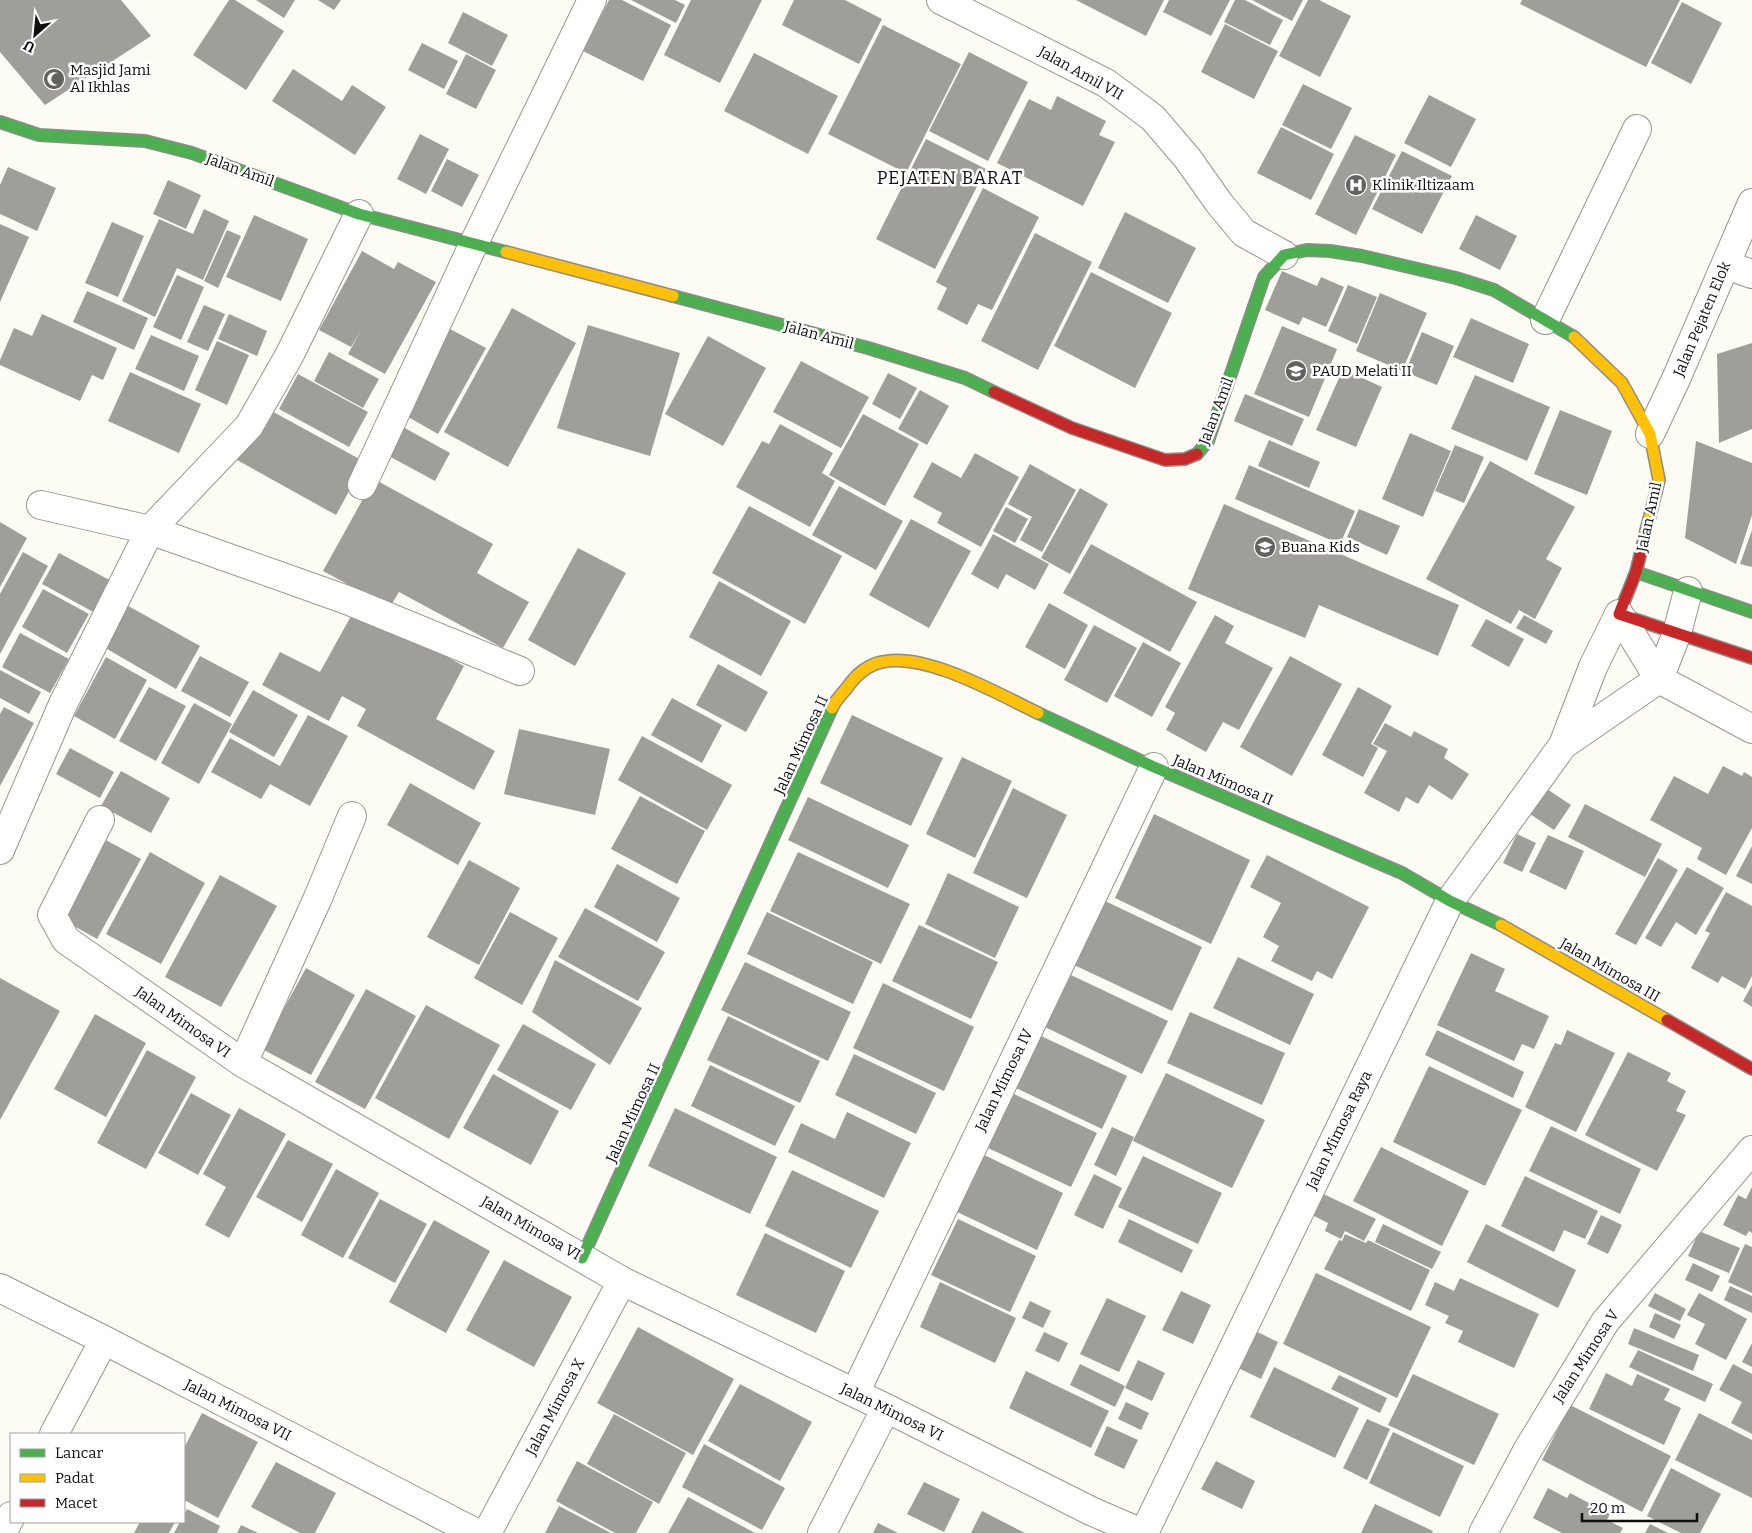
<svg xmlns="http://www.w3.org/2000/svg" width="1752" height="1533" viewBox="0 0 1752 1533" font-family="Bitter,serif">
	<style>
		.building { fill: #a09e99 }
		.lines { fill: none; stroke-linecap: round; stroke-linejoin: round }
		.street-casing { stroke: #969692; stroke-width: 30 }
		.fast-casing { stroke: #8c8c89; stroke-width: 14 }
		.slow-casing { stroke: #8c8c89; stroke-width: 14 }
		.jam-casing { stroke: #8c8c89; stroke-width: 14 }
		.street { stroke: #fffffd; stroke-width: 28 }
		.fast { stroke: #4caf50; stroke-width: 11 }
		.slow { stroke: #ffc107; stroke-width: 11 }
		.jam { stroke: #c62828; stroke-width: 11 }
		.labels { text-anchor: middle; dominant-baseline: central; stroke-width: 5; stroke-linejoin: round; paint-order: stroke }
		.poi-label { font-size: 15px; fill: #0f0f0f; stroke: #fff; text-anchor: start }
		.street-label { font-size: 15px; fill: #0f0f0f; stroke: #fff }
		.quarter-label { font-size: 18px; letter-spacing: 1px; fill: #0f0f0f; stroke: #fff }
	</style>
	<rect width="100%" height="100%" fill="#fcfcf4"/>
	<path class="building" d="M0,0H121L151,36L45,105L0,52Z
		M229,0H235L284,31L246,90L193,55Z
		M256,0H295L284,18Z
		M318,0H341L334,10Z
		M609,0H622L671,25L643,81L583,51Z
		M631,0H675L685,5L676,23Z
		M691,0H762L720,83L664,55Z
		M794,0H845L882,19L859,64L782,25Z
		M1076,0H1164L1146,36Z
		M1169,0H1230L1211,36L1163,12Z
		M1235,0H1245L1283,20L1270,45L1224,22Z
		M1252,0H1303L1292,21Z
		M1308,0H1319L1351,16L1320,77L1279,56Z
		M1522,0H1680L1646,67L1520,4Z
		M1682,2L1722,23L1691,84L1651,63Z
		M463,12L508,35L492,66L448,43Z
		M1225,24L1278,51L1254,99L1201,72Z
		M883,25L961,64L906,173L828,134Z
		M422,43L458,61L444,89L408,70Z
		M969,52L1028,82L988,161L929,131Z
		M754,53L838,96L808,154L724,111Z
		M466,54L496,70L476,109L446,94Z
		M293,69L342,101L352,85L386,107L355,155L272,101Z
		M1303,84L1352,108L1331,149L1282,125Z
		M1429,95L1476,119L1451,167L1404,143Z
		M1057,96L1106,121L1099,135L1115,142L1083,206L997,163L1029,99L1051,110Z
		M1281,127L1334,154L1311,200L1257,173Z
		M420,134L449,149L426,194L397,179Z
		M1355,135L1396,155L1356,235L1315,214Z
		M926,139L986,169L935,269L876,239Z
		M1402,151L1452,176L1422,234L1372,209Z
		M447,159L479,175L462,207L431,191Z
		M8,167L56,188L37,231L0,214V185Z
		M168,180L201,195L186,229L153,214Z
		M983,188L1039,217L992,310L978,304L967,325L937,309L947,288L936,282Z
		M204,209L229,221L203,280L177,268L155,317L122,301L159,219L193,234Z
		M1125,212L1196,248L1168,303L1098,268Z
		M254,215L308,239L281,301L226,277Z
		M1476,215L1517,236L1500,270L1459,249Z
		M112,222L144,236L118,297L85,283Z
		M0,224L29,237L0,302Z
		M227,230L241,236L218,288L204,281Z
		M1035,233L1092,262L1038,370L981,341Z
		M362,251L394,269L398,262L436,282L385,374L348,354L361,330L351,347L319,330Z
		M1282,271L1317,286L1321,277L1344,287L1326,327L1303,317L1299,325L1265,310Z
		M1091,272L1172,313L1135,388L1054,346Z
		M177,275L204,287L181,340L153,327Z
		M1348,285L1377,297L1357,344L1328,331Z
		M87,291L148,318L134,350L73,322Z
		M1380,293L1427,313L1402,371L1356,351Z
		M204,305L225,314L208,351L187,342Z
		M512,308L576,343L508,467L444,432Z
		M42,314L117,348L103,380L92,375L80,401L0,365V360L14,328L32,336Z
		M229,314L267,331L257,356L218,339Z
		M1471,318L1529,344L1513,383L1453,357Z
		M588,325L680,353L650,456L557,428Z
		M1282,326L1337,349L1309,417L1254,394Z
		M450,329L486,348L438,434L403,414Z
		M1422,332L1454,346L1437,385L1405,372Z
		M151,335L199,356L184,391L135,369Z
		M708,336L766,368L723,446L665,414Z
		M217,341L249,355L227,405L195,390Z
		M1752,343V429L1719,443L1717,354Z
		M329,352L379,379L363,408L314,381Z
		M801,361L869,397L841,448L773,412Z
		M1343,369L1382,387L1356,447L1316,430Z
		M130,372L201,404L179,453L108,421Z
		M888,373L917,388L900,419L872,404Z
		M298,374L368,412L349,447L279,409Z
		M1475,375L1550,407L1527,461L1451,429Z
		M920,390L949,406L927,445L898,429Z
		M1245,394L1304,419L1292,446L1234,421Z
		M266,408L365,462L336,515L237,460Z
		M1560,410L1612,431L1587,495L1534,474Z
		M863,414L919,444L885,506L829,475Z
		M780,424L833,453L822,473L835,481L810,527L736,487L762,441L769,444Z
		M403,427L450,453L435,481L387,455Z
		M1410,433L1451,451L1423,517L1382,499Z
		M1269,440L1320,462L1309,488L1258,466Z
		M1696,441L1752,463V515L1736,564L1685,538Z
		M1455,445L1484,457L1464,503L1435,491Z
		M975,453L1019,477L981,547L937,523L942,513L913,497L932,462L961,478Z
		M1490,461L1575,507L1546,559L1562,568L1535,619L1519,610L1511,624L1426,579Z
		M1030,464L1076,490L1042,552L1020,540L1032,517L1008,504Z
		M1249,465L1355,511L1340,544L1235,499Z
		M374,479L493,544L477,573L529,602L503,648L399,592L390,607L323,571Z
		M839,486L903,521L876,570L812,535Z
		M1080,488L1108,504L1070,574L1041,558Z
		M1224,504L1459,605L1438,656L1319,605L1305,638L1188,589Z
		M749,506L842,556L805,624L712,573Z
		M1006,507L1028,519L1015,543L993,531Z
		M1359,509L1400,526L1387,555L1347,537Z
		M911,519L971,551L929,628L869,595Z
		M0,522L27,538L0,587Z
		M1752,530V567L1740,564Z
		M993,534L1049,564L1035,590L1006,574L998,589L971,574Z
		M1091,544L1197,602L1170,652L1063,593Z
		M578,548L626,573L575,666L528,640Z
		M23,552L48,566L0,654V594Z
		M59,553L115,583L97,614L42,584Z
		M719,581L791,621L761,676L689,637Z
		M43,589L89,614L67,653L22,627Z
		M123,603L200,646L176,689L107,649Z
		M1049,603L1088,625L1065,669L1025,647Z
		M356,607L464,666L436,719L495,751L474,790L357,726L366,709L342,696L329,721L262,685L280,652L320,672Z
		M1215,615L1234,626L1225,643L1273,668L1239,730L1223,722L1206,752L1166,730L1175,713L1165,707Z
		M1524,615L1553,631L1546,644L1516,628Z
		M1486,619L1524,639L1509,667L1471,646Z
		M1094,625L1137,648L1107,703L1064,680Z
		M20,633L69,659L50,693L2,667Z
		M1143,642L1181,663L1152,717L1114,696Z
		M200,656L249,682L230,717L181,691Z
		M1290,656L1342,684L1292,776L1240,747Z
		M106,657L147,680L115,739L74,716Z
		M718,664L768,692L746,732L696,705Z
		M0,670L41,692L29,714L0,698Z
		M149,687L186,706L156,761L119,741Z
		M1358,687L1392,706L1371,744L1378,748L1363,777L1322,755Z
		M253,690L298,715L274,757L229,732Z
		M672,698L722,725L702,763L651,735Z
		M194,703L232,724L199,784L161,763Z
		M4,707L34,723L0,786V714Z
		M308,715L348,736L310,806L270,784L261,799L211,772L230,738L280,766Z
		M852,715L943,758L911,826L820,783Z
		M1385,723L1411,737L1414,731L1448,749L1444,758L1469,774L1452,800L1429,785L1418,804L1406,797L1399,812L1364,793L1387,751L1373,744Z
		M519,729L610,749L595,815L504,794Z
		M642,736L732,785L707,830L618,780Z
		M70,748L114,772L100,798L56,774Z
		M962,757L1012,781L975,858L926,834Z
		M1723,766L1742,776L1744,772L1752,777V828L1726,875L1697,859L1702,848L1650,820L1674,776L1708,794Z
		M121,771L170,798L151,833L101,806Z
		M410,783L481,823L458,865L387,825Z
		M1013,788L1067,815L1027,898L973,873Z
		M1547,789L1571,805L1554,830L1530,814Z
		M640,796L705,831L677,884L611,849Z
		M808,797L909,845L888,888L788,840Z
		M1585,804L1662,844L1645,877L1568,837Z
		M1154,814L1250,860L1211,944L1115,898Z
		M1517,834L1536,843L1522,872L1503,863Z
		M1548,835L1584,851L1566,890L1529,872Z
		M102,838L141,859L97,939L58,917Z
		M1752,846V884L1736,876Z
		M150,852L205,883L161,964L106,934Z
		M798,852L910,904L881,964L770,911Z
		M1267,855L1369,907L1332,979L1317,971L1312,981L1271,961L1279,946L1263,937L1281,903L1250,887Z
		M1658,858L1678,870L1636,945L1615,934Z
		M469,860L520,888L479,965L427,937Z
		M617,864L680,898L657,942L594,907Z
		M1687,867L1724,888L1696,935L1676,922L1661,947L1645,938Z
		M948,873L1019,907L995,958L925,924Z
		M220,875L277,906L221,1007L165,977Z
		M1726,892L1752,906V976L1745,989L1722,976L1718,983L1691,968L1710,933L1705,931Z
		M1105,901L1202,947L1172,1011L1074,965Z
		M585,908L665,952L638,1001L558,957Z
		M510,912L558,938L522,1005L474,978Z
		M767,912L873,962L853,1004L747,954Z
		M919,925L998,962L971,1019L892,981Z
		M1471,953L1505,969L1495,991L1549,1016L1534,1049L1522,1044L1514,1061L1437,1025Z
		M1238,957L1314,994L1290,1045L1213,1008Z
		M555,960L642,1008L610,1065L532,1012Z
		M745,962L851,1012L828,1061L721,1010Z
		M306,968L355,995L311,1075L262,1049Z
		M1071,975L1168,1021L1142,1074L1045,1027Z
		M0,978L60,1011L0,1120Z
		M883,983L974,1027L944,1091L853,1048Z
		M1752,985V1007L1743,1001Z
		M366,989L416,1016L365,1109L315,1082Z
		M426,1005L500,1045L449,1139L375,1098Z
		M1190,1012L1285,1053L1262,1105L1167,1063Z
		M95,1014L146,1043L106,1117L54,1089Z
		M728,1016L820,1061L800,1103L707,1060Z
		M523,1024L596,1064L571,1110L497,1070Z
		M1437,1030L1524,1072L1513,1098L1425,1055Z
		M1567,1030L1615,1053L1576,1132L1525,1107L1555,1043L1561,1045Z
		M1041,1036L1127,1076L1102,1129L1016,1088Z
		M147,1050L196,1077L146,1169L97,1143Z
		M1628,1052L1671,1073L1667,1081L1686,1091L1676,1111L1686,1115L1657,1171L1585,1135Z
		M854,1054L936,1093L916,1134L835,1095Z
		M710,1065L795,1106L775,1146L691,1106Z
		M1429,1066L1522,1110L1485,1186L1393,1142Z
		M1166,1073L1265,1120L1232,1188L1133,1141Z
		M493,1074L559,1111L531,1165L463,1128Z
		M191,1093L231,1115L198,1175L158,1153Z
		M1014,1094L1097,1133L1071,1187L988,1148Z
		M239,1108L286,1134L229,1238L205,1225L226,1187L203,1174Z
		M675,1108L777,1157L750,1214L648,1166Z
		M847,1112L911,1143L884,1198L788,1152L801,1123L835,1139Z
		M1551,1126L1641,1169L1620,1214L1529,1171Z
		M1112,1127L1134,1137L1116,1176L1094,1165Z
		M288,1140L333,1164L302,1222L256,1197Z
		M1381,1147L1469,1191L1442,1246L1353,1201Z
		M980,1153L1063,1193L1037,1250L953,1210Z
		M1143,1156L1222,1193L1198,1244L1118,1207Z
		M336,1169L379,1193L343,1258L301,1235Z
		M792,1170L879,1211L851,1268L765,1226Z
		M1094,1174L1122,1188L1103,1229L1074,1215Z
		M1525,1176L1598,1211L1585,1239L1564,1230L1554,1252L1501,1226Z
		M1752,1187V1233L1749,1231L1746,1236L1723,1225L1738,1195L1746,1199Z
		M1315,1190L1376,1219L1364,1241L1345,1231L1341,1239L1325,1231L1328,1223L1304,1211Z
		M380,1199L427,1224L395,1283L348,1258Z
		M1601,1215L1622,1225L1608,1254L1587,1244Z
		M958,1219L1036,1256L1010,1312L931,1275Z
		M1129,1219L1193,1250L1182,1273L1118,1242Z
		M434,1220L490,1251L446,1333L389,1302Z
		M1383,1224L1441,1252L1432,1269L1375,1242Z
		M1486,1224L1576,1270L1558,1308L1467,1262Z
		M1699,1231L1740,1248L1729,1273L1688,1256Z
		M765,1233L845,1271L816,1333L736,1295Z
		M1345,1234L1366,1243L1368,1240L1430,1270L1411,1311L1324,1269L1339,1240L1342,1241Z
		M1745,1244L1752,1247V1293L1728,1282Z
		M504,1260L572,1297L534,1367L466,1330Z
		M1693,1263L1720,1276L1712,1292L1685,1280Z
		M1316,1273L1431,1327L1397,1398L1283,1344Z
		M1460,1278L1539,1314L1514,1368L1458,1342L1463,1331L1445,1323L1449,1316L1425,1305L1435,1282L1454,1291Z
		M940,1282L1016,1318L995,1363L920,1327Z
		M1730,1286L1752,1296V1313L1724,1300Z
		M1181,1291L1211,1305L1193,1344L1162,1330Z
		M1655,1293L1686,1309L1680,1321L1648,1306Z
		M1699,1293L1747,1319L1726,1360L1695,1344L1705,1324L1687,1315Z
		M1107,1298L1146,1316L1119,1372L1080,1354Z
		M1030,1301L1051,1311L1043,1328L1022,1318Z
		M1655,1313L1681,1325L1674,1339L1649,1327Z
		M638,1327L734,1379L693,1455L597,1403Z
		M1634,1328L1699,1355L1693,1371L1628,1344Z
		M1251,1329L1278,1342L1261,1379L1234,1366Z
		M1044,1332L1068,1343L1059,1362L1035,1351Z
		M1752,1343V1367L1742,1362Z
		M1638,1350L1713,1384L1705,1402L1629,1367Z
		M1138,1360L1165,1373L1152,1401L1125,1388Z
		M1080,1364L1125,1386L1115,1407L1070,1385Z
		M1733,1364L1752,1374V1434L1731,1423L1742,1402L1719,1390Z
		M1274,1367L1359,1408L1335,1458L1250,1417Z
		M1026,1371L1109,1411L1091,1448L1009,1408Z
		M1606,1373L1632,1386L1637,1374L1670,1389L1664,1400L1681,1408L1664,1445L1589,1409Z
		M1413,1374L1499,1414L1474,1465L1388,1425Z
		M1339,1375L1387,1398L1380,1413L1331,1389Z
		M740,1384L812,1422L780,1481L708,1441Z
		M1126,1402L1149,1413L1141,1430L1118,1419Z
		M1570,1405L1671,1456L1642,1512L1542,1460Z
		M202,1413L258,1442L218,1518L184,1500V1448Z
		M1699,1413L1752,1440V1498L1675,1460Z
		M614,1414L686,1453L659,1504L587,1464Z
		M1367,1419L1390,1429L1367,1480L1343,1468Z
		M1107,1426L1138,1440L1124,1469L1094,1455Z
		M1393,1432L1464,1466L1440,1517L1369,1483Z
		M704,1444L785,1488L762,1530L682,1487Z
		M577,1461L653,1502L636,1533H615L556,1501Z
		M1216,1461L1255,1481L1242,1509L1201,1489Z
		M276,1462L336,1493L315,1533H300L251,1507Z
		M1671,1468L1721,1494L1700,1533H1681L1647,1516Z
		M924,1482L960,1499L944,1532L907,1514Z
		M1548,1488L1567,1498L1570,1493L1610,1514L1607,1520L1623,1528L1620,1533H1562L1533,1518Z
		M688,1497L755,1533H668Z
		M1375,1504L1433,1531L1432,1533H1361Z
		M559,1506L611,1533H545Z
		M187,1509L220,1526L217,1533H174L180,1522H184V1515Z
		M982,1511L1025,1533H971Z
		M140,1522H175L169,1533H134Z
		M878,1523L898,1533H873Z
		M1650,1524L1668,1533H1645Z
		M241,1525L258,1533H237Z"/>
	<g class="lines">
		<g class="street-casing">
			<path id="street" d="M941,0L1106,83L1153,118L1188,159L1219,203L1244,233L1284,255
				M1726,265L1752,274
				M1545,320L1637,129
				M1650,434L1676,379L1752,203
				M362,485L474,243L592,0
				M41,505L150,530L347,600L520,671
				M1619,614L1659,679L1752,729
				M1563,745L1659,679L1677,633L1688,591
				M100,820L52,915L66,940L243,1063L622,1281L886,1408L1091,1511L1142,1533
				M0,850L63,704L150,530L249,426L289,356L359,214
				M243,1063L317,900L352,816
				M0,1288L104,1340L476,1533
				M855,1393L1154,767
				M54,1434L104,1340
				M2,1533L11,1516
				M487,1533L622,1281
				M822,1533L886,1408
				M1144,1533L1450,901L1563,745L1593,667L1619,614
				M1483,1533L1527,1451L1605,1322L1752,1150"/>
		</g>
		<g class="fast-casing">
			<path id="fast" d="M0,122L39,135L145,141L192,153L359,214L506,252
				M673,296L868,348L965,378L994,392
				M1197,454L1208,441L1264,277L1284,255L1307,250L1330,251L1362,256L1456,278L1494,290L1574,337
				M1636,572L1752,612
				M1038,713L1154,767L1402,873L1450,901L1501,925
				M582,1258L832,708"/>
		</g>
		<g class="slow-casing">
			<path id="slow" d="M506,252L673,296
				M1574,337L1622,383L1650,434L1659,480L1646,531
				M832,708C835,701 841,695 846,689C855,676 866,665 882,662C926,652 998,694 1038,713
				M1501,925L1667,1020"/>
		</g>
		<g class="jam-casing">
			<path id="jam" d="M994,392L1072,428L1165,460L1185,459L1197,454
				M1646,531L1636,572L1619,614L1752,658
				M1667,1020L1752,1069"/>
		</g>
		<use href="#street" class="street"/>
		<use href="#fast" class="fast"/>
		<use href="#slow" class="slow"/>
		<use href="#jam" class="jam"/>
	</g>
	<defs>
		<g id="mosque-disc" transform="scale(1.125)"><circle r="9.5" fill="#62625f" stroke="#fff"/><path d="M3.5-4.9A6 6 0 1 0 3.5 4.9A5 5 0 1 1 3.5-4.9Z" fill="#fff"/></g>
		<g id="hospital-disc" transform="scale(1.125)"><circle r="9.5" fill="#62625f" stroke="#fff"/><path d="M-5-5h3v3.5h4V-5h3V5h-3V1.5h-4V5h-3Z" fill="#fff"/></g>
		<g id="school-disc" transform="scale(1.125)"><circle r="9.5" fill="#62625f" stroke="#fff"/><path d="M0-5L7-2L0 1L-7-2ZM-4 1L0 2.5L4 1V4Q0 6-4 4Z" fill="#fff"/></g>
	</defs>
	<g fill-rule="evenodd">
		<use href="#mosque-disc" x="54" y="79"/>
		<use href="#hospital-disc" x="1356" y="185"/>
		<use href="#school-disc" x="1296" y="371"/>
		<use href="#school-disc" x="1265" y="547"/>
	</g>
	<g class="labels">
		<g class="poi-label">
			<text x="70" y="70">Masjid Jami<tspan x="70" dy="17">Al Ikhlas</tspan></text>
			<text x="1372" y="185">Klinik Iltizaam</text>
			<text x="1312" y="371">PAUD Melati II</text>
			<text x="1281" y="547">Buana Kids</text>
		</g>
		<g class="street-label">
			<text transform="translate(1081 73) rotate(29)">Jalan Amil VII</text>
			<text transform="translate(240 170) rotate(20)">Jalan Amil</text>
			<text transform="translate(1702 319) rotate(-67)">Jalan Pejaten Elok</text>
			<text transform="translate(819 335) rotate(15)">Jalan Amil</text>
			<text transform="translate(1216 411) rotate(-69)">Jalan Amil</text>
			<text transform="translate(1649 517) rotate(-78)">Jalan Amil</text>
			<text transform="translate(801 745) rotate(-65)">Jalan Mimosa II</text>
			<text transform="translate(1223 780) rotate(23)">Jalan Mimosa II</text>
			<text transform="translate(1610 970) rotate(30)">Jalan Mimosa III</text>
			<text transform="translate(183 1022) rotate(35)">Jalan Mimosa VI</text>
			<text transform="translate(1004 1080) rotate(-64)">Jalan Mimosa IV</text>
			<text transform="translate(633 1113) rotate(-65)">Jalan Mimosa II</text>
			<text transform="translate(1339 1130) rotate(-64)">Jalan Mimosa Raya</text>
			<text transform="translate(531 1228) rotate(30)">Jalan Mimosa VI</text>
			<text transform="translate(1586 1356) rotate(-57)">Jalan Mimosa V</text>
			<text transform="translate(555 1407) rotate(-62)">Jalan Mimosa X</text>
			<text transform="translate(238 1410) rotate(27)">Jalan Mimosa VII</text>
			<text transform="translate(892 1412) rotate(26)">Jalan Mimosa VI</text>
		</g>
		<g class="quarter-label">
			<text x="950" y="178">PEJATEN BARAT</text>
		</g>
	</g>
	<rect x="10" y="1433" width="175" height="90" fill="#ffffff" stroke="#9f9f9f"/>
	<rect x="20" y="1449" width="25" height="8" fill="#4caf50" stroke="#9f9f9f"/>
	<text x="55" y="1458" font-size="15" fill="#0f0f0f">Lancar</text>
	<rect x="20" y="1474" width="25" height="8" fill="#ffc107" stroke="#9f9f9f"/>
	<text x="55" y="1483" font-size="15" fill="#0f0f0f">Padat</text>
	<rect x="20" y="1499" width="25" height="8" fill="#c62828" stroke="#9f9f9f"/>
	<text x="55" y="1508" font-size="15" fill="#0f0f0f">Macet</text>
	<g transform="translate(35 35) rotate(207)" stroke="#ffffff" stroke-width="4" paint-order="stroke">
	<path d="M0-4L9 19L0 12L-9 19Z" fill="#0f0f0f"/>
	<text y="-8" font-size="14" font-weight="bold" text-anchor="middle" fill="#0f0f0f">U</text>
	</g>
	<path d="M1582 1513v8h115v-8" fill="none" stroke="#0f0f0f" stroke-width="2.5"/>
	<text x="1590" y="1513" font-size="15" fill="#0f0f0f" stroke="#ffffff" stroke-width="4" paint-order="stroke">20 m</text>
</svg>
